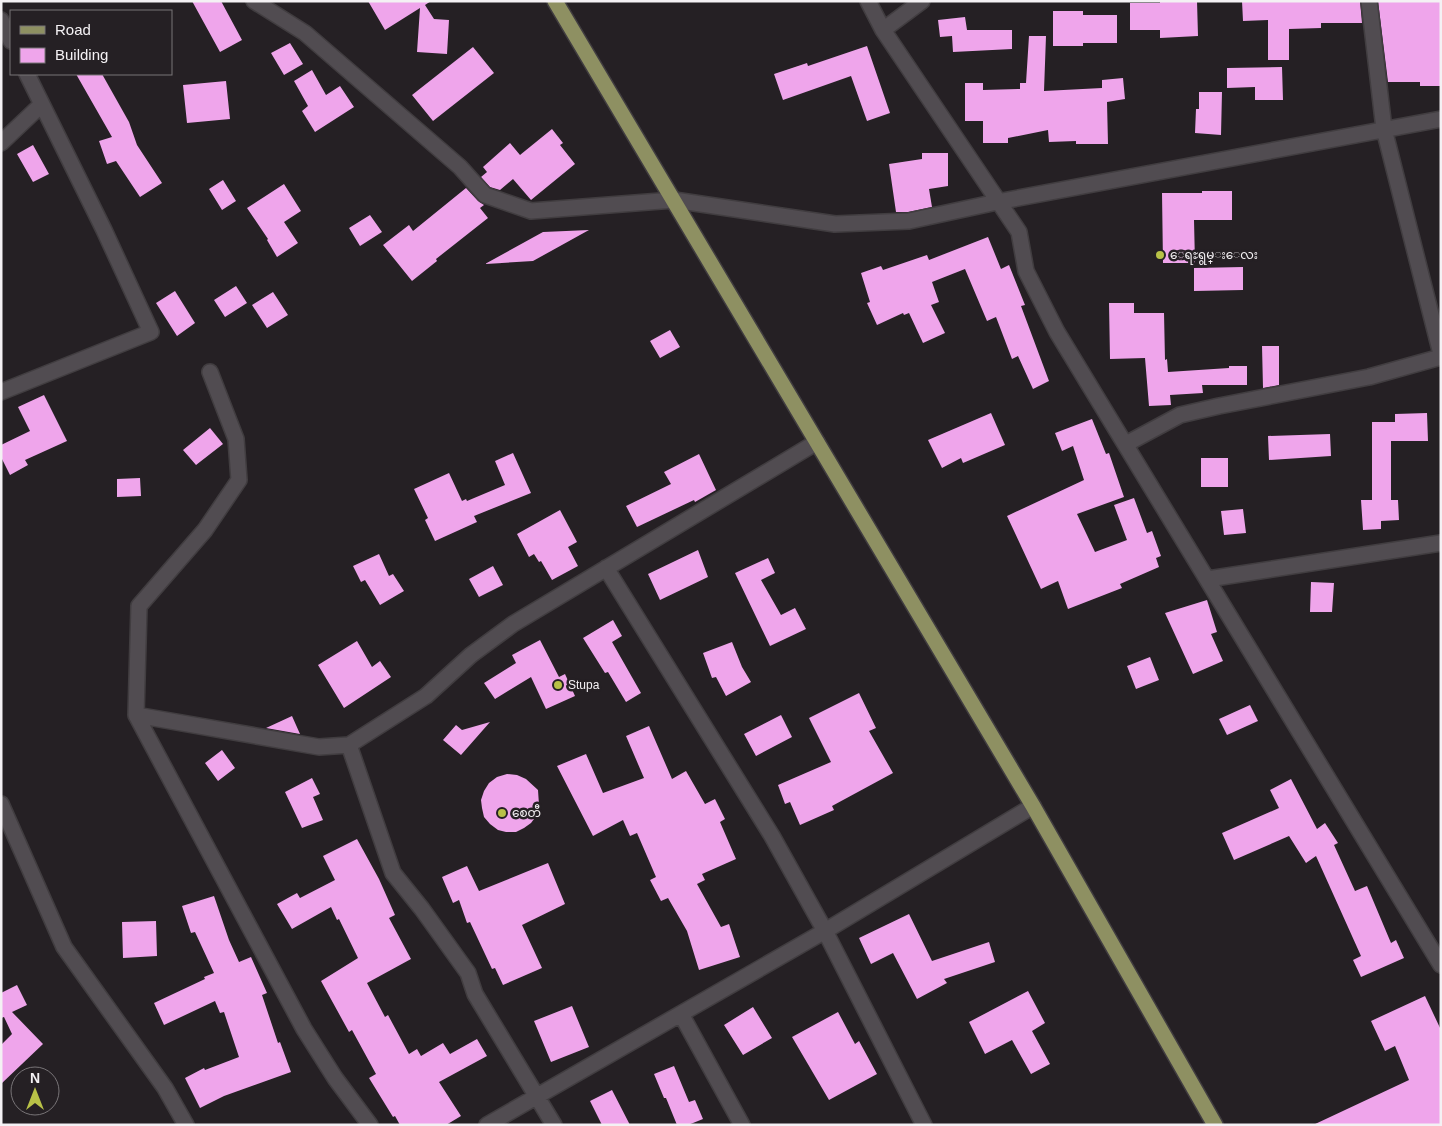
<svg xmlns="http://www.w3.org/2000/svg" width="1442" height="1126" viewBox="0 0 1442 1126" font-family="Arial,'Noto Sans Myanmar',sans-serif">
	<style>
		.building { fill: #efa5eb }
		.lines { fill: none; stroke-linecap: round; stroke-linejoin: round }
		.minor-casing { stroke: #413d40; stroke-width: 18 }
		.major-casing { stroke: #413d40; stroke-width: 18 }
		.minor { stroke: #514c51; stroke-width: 15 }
		.major { stroke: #8e9062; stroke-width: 15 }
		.poi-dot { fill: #b8c147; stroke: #252024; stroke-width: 2 }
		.labels { text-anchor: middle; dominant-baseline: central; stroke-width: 5; stroke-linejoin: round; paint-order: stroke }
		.poi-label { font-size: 12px; fill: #f4f1f4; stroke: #252024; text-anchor: start }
	</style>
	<rect width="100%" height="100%" fill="#252024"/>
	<path class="building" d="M192,1H221L242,40L220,52Z
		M368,1H431L425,5L434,19L449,20L447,54L417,52L420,8L385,30Z
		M1160,1H1197L1198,36L1160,38V30H1130V3H1160Z
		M1242,1H1360L1362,23H1321V28L1289,29V60H1268V20L1243,21Z
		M1378,1H1441V86H1420V82H1388Z
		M1053,11H1083V15H1117V43H1083V46H1053Z
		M965,17L967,30H1012V49L953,52L952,36L940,37L938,20Z
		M1029,36H1046L1044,91L1102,88V80L1123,78L1125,99L1107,102L1108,144H1076V141L1049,142L1048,130L1008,138V143H983V121H965V83H983V90L1020,89V83H1026Z
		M290,43L303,64L284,75L271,53Z
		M867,46L890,113L867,121L851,76L783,100L774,74L807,63L808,66Z
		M473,47L494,73L433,121L412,95Z
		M1282,67L1283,100H1255V87L1227,88V68Z
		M312,70L326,95L340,86L354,107L315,132L302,111L308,106L294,81Z
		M76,74H102L129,122L137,145L162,183L140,197L116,161L107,164L99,141L112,137Z
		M226,81L230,119L187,123L183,85Z
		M1199,92H1222L1221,135L1195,133L1196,109H1199Z
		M552,129L563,143L560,145L575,164L531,200L513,179L500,190L490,187L481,177L487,172L483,167L510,143L520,155Z
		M33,145L49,174L33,182L17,154Z
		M922,153H948V186L929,189L932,207L908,212H896L889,164L922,159Z
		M223,180L236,201L222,210L209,189Z
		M284,184L301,211L284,222L298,243L277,257L267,240L268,239L247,208Z
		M466,188L478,201L484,205L480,208L488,218L436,259L437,261L412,281L383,245L409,225L413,231Z
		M1202,191H1232V220H1194L1195,263H1163L1162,193H1202Z
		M370,215L382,232L360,246L349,228Z
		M589,230L533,261L485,264L543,232Z
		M988,237L1001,269L1009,265L1025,305L1021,306L1049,381L1033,389L1018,356L1012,359L996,317L987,321L965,269L932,282L939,302L931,305L945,333L923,343L909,313L904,315L903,313L877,325L867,303L870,302L861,273L881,266L883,270L927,255L929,260Z
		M1243,267V290L1194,291V268Z
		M236,286L247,303L225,317L214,300Z
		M175,291L195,323L177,336L156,303Z
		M273,292L288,315L267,328L252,305Z
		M1109,303H1134V313H1164L1165,360L1167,359L1168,372L1229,368V366H1247V385H1202L1203,393L1170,395L1171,405L1149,406L1145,358L1110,359Z
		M670,330L680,347L660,358L650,341Z
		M1262,346H1279V385L1263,388Z
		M44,395L67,441L25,460L28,465L10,475L1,457V445L30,431L18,407Z
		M991,413L1005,445L963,463L961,458L942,468L928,440Z
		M1427,413L1428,441H1391V500H1398L1399,520L1381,521V529L1363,530L1361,500H1372V422H1395V414Z
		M1092,419L1106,454L1109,453L1124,497L1077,514L1095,552L1127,540L1114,505L1134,498L1147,533L1152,531L1161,556L1156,558L1159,567L1120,584L1122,588L1068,609L1058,581L1041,589L1007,516L1084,480L1073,446L1062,451L1055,433Z
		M210,428L223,444L196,465L183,450Z
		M1330,434L1331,456L1269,460L1268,436Z
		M513,453L531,493L474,516L477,522L435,541L425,520L428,518L414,489L449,473L462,501L466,499L467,501L505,485L495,461Z
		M699,454L716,490L695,502L694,500L637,527L626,506L671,484L664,472Z
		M1201,458H1228V487H1201Z
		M140,478L141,496L117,497V479Z
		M1243,509L1246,533L1224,535L1221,511Z
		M560,510L577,542L568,547L578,566L552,580L541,561L539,562L534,554L529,557L517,534Z
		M698,550L708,577L660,600L648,574Z
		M379,554L389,576L393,574L404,591L380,605L365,580L361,582L353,566Z
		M768,558L775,573L761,580L781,615L795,608L806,629L770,646L735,573Z
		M493,566L503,585L479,597L469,579Z
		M1311,582L1334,583L1332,612H1310Z
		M1207,600L1217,632L1211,634L1223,661L1193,674L1165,613Z
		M613,620L622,636L612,642L641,693L626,702L608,672L605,673L583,638Z
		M540,640L559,677L565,674L575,696L546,709L531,677L495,699L484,683L516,663L512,655Z
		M357,641L372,667L380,661L391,677L344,708L318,665Z
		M732,642L742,667L751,682L726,696L716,677L712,678L703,653Z
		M1150,657L1159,680L1136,689L1127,666Z
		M859,693L876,728L869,731L893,773L832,806L834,810L800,825L790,802L785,804L778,785L831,762L809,718Z
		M1250,705L1258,721L1227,735L1219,719Z
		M781,715L792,737L756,756L744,734Z
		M292,716L300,734L266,728Z
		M490,722L461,755L443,740L456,725L462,730Z
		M649,726L672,779L686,771L705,804L715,799L725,819L720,822L736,859L702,874L705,880L697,884L721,927L729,924L740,957L699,970L687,931L668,898L661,901L650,880L656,877L637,833L630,836L623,820L593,836L557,766L586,754L603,793L644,778L626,736Z
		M222,750L235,768L218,781L205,763Z
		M507,774L517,775L526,779L538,790L539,805L537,815L531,823L524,828L516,832H506L498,830L490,824L484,817L482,808L481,800L484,791L489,783L497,777Z
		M312,778L320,794L313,797L323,820L302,828L285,792Z
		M1291,779L1317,829L1325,823L1338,843L1334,845L1355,891L1367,886L1391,943L1396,940L1404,958L1361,977L1353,960L1361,956L1316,856L1306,863L1289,836L1234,860L1222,833L1279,808L1270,790Z
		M357,839L379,879L395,915L389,918L411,959L367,983L385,1017L388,1015L409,1054L417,1049L421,1056L443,1043L450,1054L477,1039L487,1056L439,1082L461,1116L446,1125H400L395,1116L393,1117L369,1078L376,1074L352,1030L349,1032L321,981L358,958L339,919L337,920L331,907L292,929L277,904L297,893L300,898L335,880L323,856Z
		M548,863L565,904L522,925L542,968L503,985L495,968L492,969L470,922L467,923L459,900L453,903L442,877L467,866L479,891Z
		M214,896L229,940L239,962L251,957L267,993L262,995L278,1043L280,1042L291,1072L224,1096L200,1108L185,1078L204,1068L205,1070L239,1057L224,1012L220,1013L215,1001L164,1025L154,1003L205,979L204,977L214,973L195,932L191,933L182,906Z
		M909,914L932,961L989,942L995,962L944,979L947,983L917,999L893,953L871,964L859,938Z
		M156,921L157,956L123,958L122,922Z
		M17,985L27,1005L12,1012L43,1044L1,1084V1045L12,1034L4,1017L1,1018V993Z
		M1028,991L1045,1023L1032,1031L1050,1064L1031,1074L1012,1040L985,1054L969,1022Z
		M1425,996L1441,1030V1125H1313L1409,1080L1395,1046L1385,1051L1371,1021Z
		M572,1006L589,1047L551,1062L534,1021Z
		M753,1007L772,1038L743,1055L724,1025Z
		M838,1012L855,1044L859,1041L877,1074L829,1100L792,1037Z
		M674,1066L689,1102L695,1100L703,1119L688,1125H677L666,1098H664L654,1074Z
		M612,1090L630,1125H602L590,1101Z"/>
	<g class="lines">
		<g class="minor-casing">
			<path id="minor" d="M254,1L305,33L460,167L485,195L531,211L674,200L835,224L909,221L997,202L1441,119
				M868,1L883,30L1019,232L1026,271L1057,332L1441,965
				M1369,1L1384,129L1441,354
				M1,20L11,41
				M883,30L922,1
				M1,143L41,105
				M210,372L236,439L239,480L205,530L139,606L136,715L304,1029L335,1078L370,1125
				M1,392L151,332L104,230L27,74
				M1126,444L1180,415L1219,406L1369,377L1441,357
				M606,568L772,836L825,931L924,1125
				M1208,579L1441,543
				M136,715L319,747L349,745L426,696L471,655L513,624L817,442
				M349,745L393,873L422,909L468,973L475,994L554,1125
				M1,804L64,947L165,1088L186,1125
				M681,1014L742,1125
				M487,1125L825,931L1033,806"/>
		</g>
		<g class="major-casing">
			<path id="major" d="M555,1L1033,806L1215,1125"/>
		</g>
		<use href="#minor" class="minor"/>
		<use href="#major" class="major"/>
	</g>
	<g class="poi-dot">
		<circle cx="1160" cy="255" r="5"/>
		<circle cx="558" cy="685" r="5"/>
		<circle cx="502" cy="813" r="5"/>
	</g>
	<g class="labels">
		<g class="poi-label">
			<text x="1170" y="255">ေရႊရွမ္းေလး</text>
			<text x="568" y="685">Stupa</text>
			<text x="512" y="813">စေတီ</text>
		</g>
	</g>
	<rect width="1442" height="1126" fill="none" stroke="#f4f1f4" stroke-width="5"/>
	<rect x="10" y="10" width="162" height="65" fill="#252024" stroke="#787477"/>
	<rect x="20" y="26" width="25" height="8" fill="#8e9062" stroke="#787477"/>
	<text x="55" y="35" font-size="15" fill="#f4f1f4">Road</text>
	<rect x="20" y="48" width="25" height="15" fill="#efa5eb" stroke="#787477"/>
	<text x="55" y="60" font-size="15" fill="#f4f1f4">Building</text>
	<g transform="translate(35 1091)"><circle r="24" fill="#252024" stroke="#787477"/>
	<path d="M0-4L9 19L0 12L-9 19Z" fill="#b8c147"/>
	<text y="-8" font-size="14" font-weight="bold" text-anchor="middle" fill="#f4f1f4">N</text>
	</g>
</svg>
